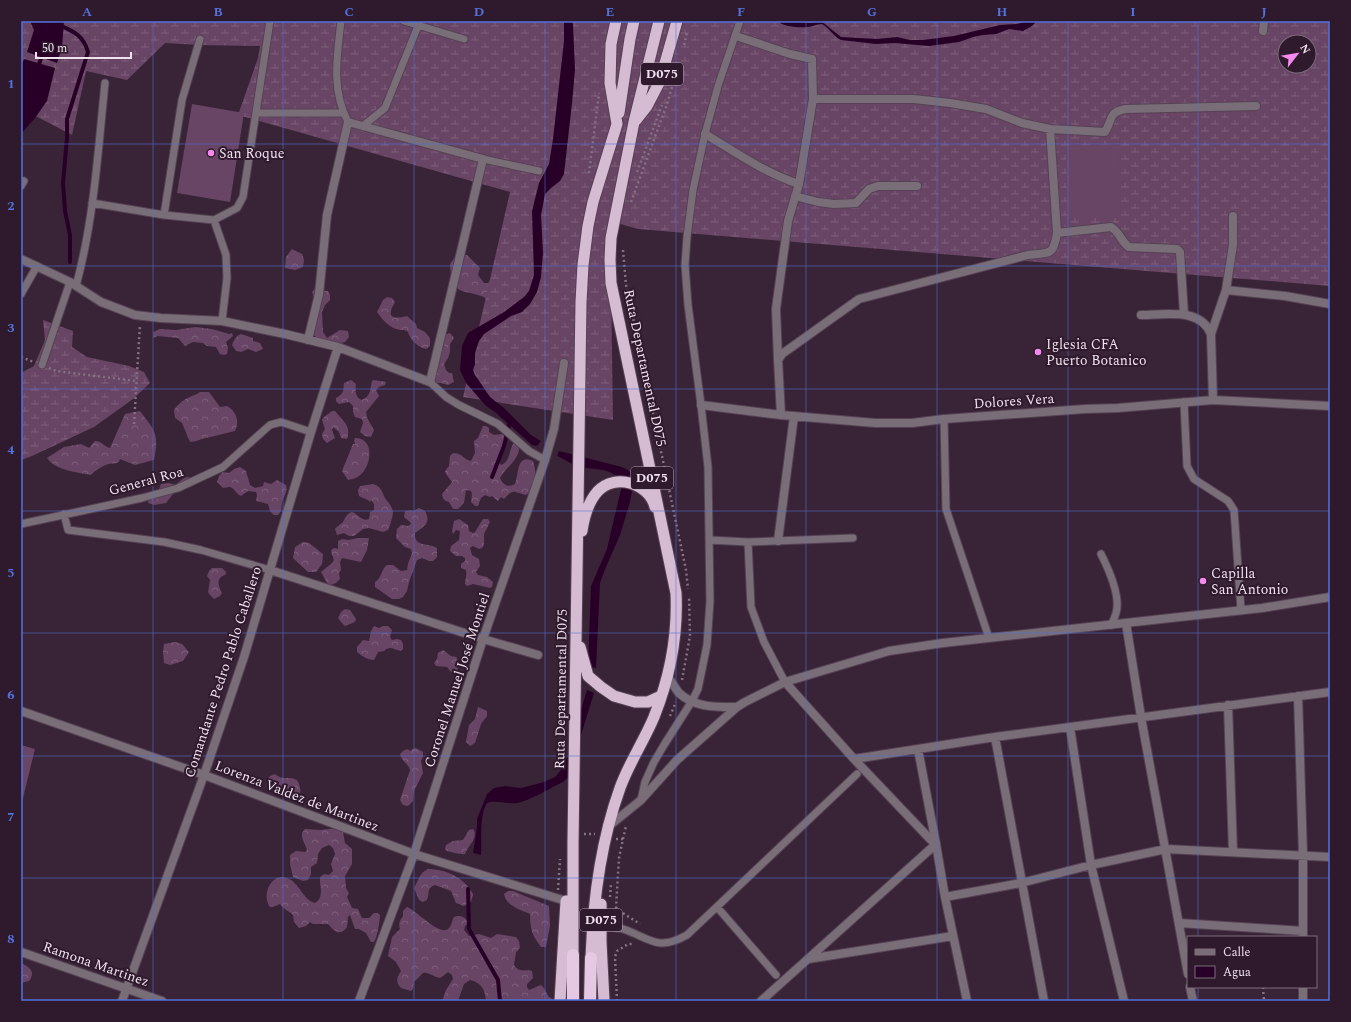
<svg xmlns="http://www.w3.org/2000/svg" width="1351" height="1022" viewBox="0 0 1351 1022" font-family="Spectral,serif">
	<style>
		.forest { fill: url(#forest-crowns) }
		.wetland { fill: url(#wetland-marsh); fill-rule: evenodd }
		.pitch { fill: #684465 }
		.water { fill: #280027 }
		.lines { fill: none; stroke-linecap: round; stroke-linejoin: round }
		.stream { stroke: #280027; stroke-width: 4 }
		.service-casing { stroke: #564254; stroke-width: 9 }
		.minor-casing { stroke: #564254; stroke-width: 10 }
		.tertiary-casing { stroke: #564254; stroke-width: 10 }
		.trunk-casing { stroke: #564254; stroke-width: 13 }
		.motorway-casing { stroke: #564254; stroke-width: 14 }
		.path { stroke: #847182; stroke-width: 2.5; stroke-dasharray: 2 3; stroke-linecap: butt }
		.service { stroke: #796e78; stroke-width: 7 }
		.minor { stroke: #796e78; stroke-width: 8 }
		.tertiary { stroke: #796e78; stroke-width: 8 }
		.trunk { stroke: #d6bcd3; stroke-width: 11 }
		.motorway { stroke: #e5c9e2; stroke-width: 12 }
		.grid { fill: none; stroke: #5273dd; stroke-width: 1; stroke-opacity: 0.55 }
		.poi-dot { fill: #f589ee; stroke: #2f1a2d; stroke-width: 1.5 }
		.labels { text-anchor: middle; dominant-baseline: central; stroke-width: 4; stroke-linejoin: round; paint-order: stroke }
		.shield { fill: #2f1a2d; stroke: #b5a5b3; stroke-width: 1 }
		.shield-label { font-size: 13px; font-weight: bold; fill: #efe1ed }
		.poi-label { font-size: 14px; fill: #efe1ed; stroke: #2f1a2d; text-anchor: start }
		.street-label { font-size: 14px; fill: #efe1ed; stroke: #2f1a2d }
		.neatline { fill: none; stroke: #5273dd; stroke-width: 1.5 }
		.grid-label { font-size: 13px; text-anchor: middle; font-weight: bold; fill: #5273dd }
	</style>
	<defs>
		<pattern id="forest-crowns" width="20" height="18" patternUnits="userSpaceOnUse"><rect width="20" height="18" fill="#684465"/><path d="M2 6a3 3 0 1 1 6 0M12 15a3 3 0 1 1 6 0" fill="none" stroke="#7e5f7b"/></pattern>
		<pattern id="wetland-marsh" width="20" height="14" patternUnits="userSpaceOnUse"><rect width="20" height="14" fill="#684465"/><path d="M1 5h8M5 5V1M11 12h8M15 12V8" fill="none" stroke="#7e5f7b"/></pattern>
	</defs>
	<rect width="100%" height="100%" fill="#392437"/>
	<path class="forest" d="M292,249L302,254L304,260L303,267L295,270L285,268L286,257Z
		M467,255L480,268L478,275L484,283H488L493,278L504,296L478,329L490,300C465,286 452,301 450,264L455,257Z
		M316,287L322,291H328L330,295V300L325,305L322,312L323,332L327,338L340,330L348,331L349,337L345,342L341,343L334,342L322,341L310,332L315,300L312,292Z
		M387,297L392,298L395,302C386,317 392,320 407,316L416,324L417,328L425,332L430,338V346L426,349C419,348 410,340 408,332C405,330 404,330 400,330C389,328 383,320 377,312L383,300Z
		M195,327L212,329L229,334L232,333L233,336L226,342L228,348L227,354L224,355L220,354L216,347L207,346L203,343L193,342L185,346L178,338L157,336L154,338L153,332L160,329L176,330Z
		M450,333L454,338L450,344V352L448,358L444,364L446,370L449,373H452L454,382L448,385L441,383H430L437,358L444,346V335Z
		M241,334L253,338V341L260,343L263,349L256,352L248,349L241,352L236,351L232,345C234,340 236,336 241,334Z
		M351,380L356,384C355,391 355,396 361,400C371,397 370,389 372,381L374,380L386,382L385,385L379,387L376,390L379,396L366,412L367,418L374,430L371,437L365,436L360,432L363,423L362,419L355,417L353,412V406L349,402L339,404L336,401V398C344,394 343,391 344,383Z
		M200,392H209L220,407L227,406C236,411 240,421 235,431C225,433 216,436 206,438C200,439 196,442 190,442L182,423L175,418L174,410C177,405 184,399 190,397C194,395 196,395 200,392Z
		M140,411C156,432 159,434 154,460L135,465L120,459L119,462C115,464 113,463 109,464C104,465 94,471 91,475C77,472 56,471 47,458L64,447L81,444L89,448L95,441C102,441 103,446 110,448L125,414Z
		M332,411H335C342,420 352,426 347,439L341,438L339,432L333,427L332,430L335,438L327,443L323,439L322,434L325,429L322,420L324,417Z
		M483,426H486L489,428V432L494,435L502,434L504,436L506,446L498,461L501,465C511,461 508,451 514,443H518C524,456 505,468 500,478C503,485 508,488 515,484C519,475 516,453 533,461C537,473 537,487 526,495C513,492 514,488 504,499L501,497L498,501L492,496L490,497L485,495L481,498L478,506H475L471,502L472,494L471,491L466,490L464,503L458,509H453L449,502C444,501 443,499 442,494L452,482L446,474L445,471L449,466L450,456L453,453C463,453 462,459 471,461L475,453L474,441L478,438Z
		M355,438C374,438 372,463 362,473C358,478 353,479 348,480L342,471L353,444H355L354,440Z
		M240,467L246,471L250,485L255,488L263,486L264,482L271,484L277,480L286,485C288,492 284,495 282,502C281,507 283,510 278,515H274L270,511L268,504L256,501L257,495L256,492L248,491L241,496C236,494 234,487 229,487C227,487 225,488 223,488L217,482L219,476L223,472L229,473L234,469Z
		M187,477L191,478L194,484L193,486L173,494L166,503L154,505L148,503L150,493L159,490L161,484L169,483L175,485L184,478Z
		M373,484C381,486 382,492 385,498C388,502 392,506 393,512C393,515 390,527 388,530L383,532L369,528L363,529L354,536H349L344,533L337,535L335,529C337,526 341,524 343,522C346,517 346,514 352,512C358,514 362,522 369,519L370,512L374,510V504L371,500L370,502L368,500L359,496L358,490L360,486Z
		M419,508L425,511C432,523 423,527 415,533C414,548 429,542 437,548V557L433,561H429L422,558L417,560L409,582L407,591L403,597L399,599H392L375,587V582C382,578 381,569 387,565H393L401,571L407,570L408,564L412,553L411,549L405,547L396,538L397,529L401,525L408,526L411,524L410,522L404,517L405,511L411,510L413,511Z
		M459,519L468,525L469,531L473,533L475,532L483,519H488L490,522L484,534V545L482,548L479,549L473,546L470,548L472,555L479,559L480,566L476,572L478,575L487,577L493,582L492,587L490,588L473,584L467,586L465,584C465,579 467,576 466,570L461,568V564L465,561V558L462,556H456L450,551L451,546L459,540L460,531L456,530L453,534L452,531L454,521Z
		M358,538H369L367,550L361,562L342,558L340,562L341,570L339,573L340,579L336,583L331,585L327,583L321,572L332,563L334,560L331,552L332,549L335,548L338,549V541L342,539L348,540Z
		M303,542L309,543L323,554L322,564L316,572H308L293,558L295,547Z
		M212,568H222L226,572V574C225,575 222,576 221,577C216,581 220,589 222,593L220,596L214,599L210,595L208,592L210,580L207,576L209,571Z
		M345,609L350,610L356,619L355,622L345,626L341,622L338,618L341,612Z
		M374,626L379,628L383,626H388L392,630L390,637L392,640L397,639L401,640L403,644V649L401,651C394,650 390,645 384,651L378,652L374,660C367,660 362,656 357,652V647L363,640L369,641L371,631Z
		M175,642L182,644L189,652L183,661L170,665L164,663L163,652L164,644Z
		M443,650L451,656L456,657L459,662L457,671L455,672H451L447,667L436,666L434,663L437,659L438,653Z
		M478,707L487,711V716L481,724L475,743L470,746L466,742L469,725L475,719Z
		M416,748L423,752V756L421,761L423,773L414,791L413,801L408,806L403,805L400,800L410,770C408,763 401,761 400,754L403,751L407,749L411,751L412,749Z
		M274,774C277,775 280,778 283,778C290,778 297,777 299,784C300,788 301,789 300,793L294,796L272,786L267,780L269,777Z
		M340,828L343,832L345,843L352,849V864L345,876L346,888L349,893L347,897L352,908L358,909L362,918H369L374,913H377L380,915C380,921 377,938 374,942H371L366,933L359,929H355L350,915L348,917L347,927C340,937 334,931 328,924H313L310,922L306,926L299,928L294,922L293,915C288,910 284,910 280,904L273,907H270C261,896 271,872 287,878C299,882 303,900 315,903C325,897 319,886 320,877L324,874L329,875L333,871L331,864L335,854L333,848L329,845L322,848L318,854L317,863L311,867V874L308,880L303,881L293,877L290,864V855L296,851L305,852L307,850C305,842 298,836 305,829L320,830Z
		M473,829C479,838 468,845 465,854C463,855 451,852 447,851L445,849L446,845L453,841L463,840L469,830Z
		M428,869C447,869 464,878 473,894L471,902L464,906L456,903L451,891L435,885C426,888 430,893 427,900L423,902L419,900L414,888C419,880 419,873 428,869Z
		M508,891H513L549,906L550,926L546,947H541C532,935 530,929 530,914C521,910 506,906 504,894Z
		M407,907C416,910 441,938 449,928C452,925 452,920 454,917C461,914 466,918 469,923L465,926L464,930L469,936L479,934L491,938L497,934L516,937L519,941L520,948L516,952L514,965C518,972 523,970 529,970L532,971L533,978L527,984V987L529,990L541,985L544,988L548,996L555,1001H486C485,990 482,983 470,980L464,984L458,1001H442L446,990L453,979L452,975L448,972L440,978C433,977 429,972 423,973L414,982L413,989L411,991L401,988C395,982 397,977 401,971L396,962L388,956L392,937L400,929C398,924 400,920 403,916V911Z
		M21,963C30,967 36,972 29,981L21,983Z"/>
	<path class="wetland" d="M21,21H1330V286L638,229L610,221L613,420L463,397L510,192L238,115L258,58L260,46L199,45L165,43L127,80L86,71L72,135L28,112L21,110ZM1285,42H1309V66H1285Z
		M43,320L73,331L72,347L87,357L129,366L144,372L150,383L133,399L94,427L32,456L21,460V373L34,366L45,340Z"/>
	<path class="pitch" d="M192,104L244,113L230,202L177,193Z
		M1119,144L1121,217L1068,218L1066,146Z
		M21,745L35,749L23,798H21Z"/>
	<path class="water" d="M30,21H64L62,47L57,63L27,52L34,30Z
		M564,21H572L573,25L575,70L572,103L564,174L560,181L551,188L545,194L541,215L543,253L541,277L537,292L530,304L522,312L511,316L484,334L479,341L475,353V364L473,370L475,375L490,397L504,408L531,435L541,441L537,446L532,445L495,412L486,406L466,383L460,370L462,346L468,333L504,312L524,297L529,291L534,275L532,211L539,183L549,164L553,139L564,41Z
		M777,21H796L810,23L821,21L841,37L877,39L897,37L910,40H923L954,36L1000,25L1017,24L1028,21H1037L1032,26L1023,31L1009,29L996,34L983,35L973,37L959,42L929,46L895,43L876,44L841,40C834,37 827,25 821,24C817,24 812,27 808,27C799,28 784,27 777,21Z
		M24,59L55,68L47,101L35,118L21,134V66Z
		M559,451L622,467L628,470L633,476V485L630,502L620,535L606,567L600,583L596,668L588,666L591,586L607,549L622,485C616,466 593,471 578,466C571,464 564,459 557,456Z
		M587,690L594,693L568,777L563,782C550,788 535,798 521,802C510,806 496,799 487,803C479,816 482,840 481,855L473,853L477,827V819L487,794L494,788L505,786L521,788L544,782L555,777L561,770L578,734V720Z"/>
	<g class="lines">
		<path class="stream" d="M50,21C68,30 82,31 88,52L67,119V138L63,183L65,211L70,235V262
			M38,67L43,53
			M492,477L504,446L510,421
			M468,889L469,929L498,980L500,1001"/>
		<g class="service-casing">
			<path id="service" d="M341,21C337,57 331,89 348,122
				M404,21L464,39
				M257,113H343
				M363,126L385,108L420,21
				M483,159L539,171
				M21,186L24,181
				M92,203L164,215L214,220L237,208L243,197L270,21
				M164,215L182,100L200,39
				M214,220L226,255L227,278L222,321
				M76,286C94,220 98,151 105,83
				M21,294L37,266
				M42,365L70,282
				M430,382L446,397L459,405L498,424L529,451L545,460
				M1184,402L1187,466L1194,479L1228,501L1234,510L1241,610
				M944,419L946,509L989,638
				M64,514L68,530L164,542L201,550L270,570
				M21,524L142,498L178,488L223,467L270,425L281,422L311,432
				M709,540L748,542L853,538
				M748,542L751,607L764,642L785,682
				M1101,554C1108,568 1121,597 1116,613C1115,617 1113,621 1111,625
				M641,800L645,782L654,762L664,745L692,701L698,689L707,645L710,601L708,467L701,405L688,305L685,265L687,237L693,190L705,134L718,86L740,21
				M717,907L776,975
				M601,927C608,927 616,927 623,929C650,938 657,952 687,935L857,774"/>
		</g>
		<g class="minor-casing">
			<path id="minor" d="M1263,31L1264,21
				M736,36L790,54L812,59L813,99L799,184L788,221L776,309L778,360
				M813,99H914L950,103L986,109L1022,123L1050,129L1105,132C1113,119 1108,112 1126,109L1256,106
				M705,134C735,152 765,173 799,184
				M795,196L818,202L834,204L856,203L869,189L878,186H917
				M1057,233L1111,227C1119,231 1121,242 1129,247L1177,249L1180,252L1184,314
				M21,259L70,282L101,302L135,315L161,318L222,321L285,334L338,347L430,382L483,159L348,122L327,215L319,294L308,340
				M1226,290L1285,296L1330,304
				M1141,315C1165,315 1200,307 1211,334
				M1213,400L1211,334L1226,290L1233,245V216
				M701,405L781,415L875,423H912L944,419L1085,409L1118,408L1213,400L1330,406
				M781,415L778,360L782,354L859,299L1028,255C1050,252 1053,257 1057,233L1050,129
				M778,541L794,416
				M270,570L483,639L538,655
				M1126,623L1141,717L1188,974
				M785,682L854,759L930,839L936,844L945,897L967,1001
				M1298,696L1303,855V937
				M1228,705L1233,852
				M21,711L204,775L244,657L311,432L338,347
				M1070,727L1091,865L1124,1001
				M995,737L1044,1001
				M854,759L995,737L1330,692
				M945,897L1021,883L1091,865L1166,849L1330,857
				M1179,923L1303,931
				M21,952L162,1001
				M808,959L953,936
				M1190,987L1193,1001
				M359,1001L414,854L566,901
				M761,1001L936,844L918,749
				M1303,1001V987"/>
		</g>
		<g class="tertiary-casing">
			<path id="tertiary" d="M668,677C672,682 675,688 679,693C695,708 717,707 737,707
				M609,826L641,800L677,760L737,707L745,702L785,682L889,651L943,643L1262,608L1330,597
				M122,1001L204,775L414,854L483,639L545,460L554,429L564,363"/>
		</g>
		<g class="trunk-casing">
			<path id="trunk" d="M619,113L630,39L634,21
				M636,120L647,106L660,81L677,21
				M582,531C584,517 588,502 598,491C615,473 649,483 655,507
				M580,647L588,676L601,687L614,696L635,702H648L661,696
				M601,904V942L604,1001
				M573,955V843L581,302L583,265L588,226L593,202L617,124L610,83L611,44L616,21
				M591,958C593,902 601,841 620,788C629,763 644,741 654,717C670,677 678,636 676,593L611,283L610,260L611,238L634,122L659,21
				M560,1001L566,901"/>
		</g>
		<g class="motorway-casing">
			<path id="motorway" d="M573,1001V955
				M590,1001L591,958"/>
		</g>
		<path class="path" d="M684,45L687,32
			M637,172L662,105
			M589,173L599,93
			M631,202L666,107L673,84
			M623,250L626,285L686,570L688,589
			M21,357L34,362
			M49,368L56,371L136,381
			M134,424L140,325
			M682,680L690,636L689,596
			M670,716L676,702
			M584,834H595
			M616,839H623L619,858L616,907L618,910L640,924
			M623,839L626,826
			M558,890L560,859
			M610,897L611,884
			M1263,987L1264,1001
			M617,1001L615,957L617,951L628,944H634"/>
		<use href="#service" class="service"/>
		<use href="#minor" class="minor"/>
		<use href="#tertiary" class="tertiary"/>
		<use href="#trunk" class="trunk"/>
		<use href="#motorway" class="motorway"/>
	</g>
	<path class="grid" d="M153,21V1001M283,21V1001M414,21V1001M545,21V1001M676,21V1001M806,21V1001M937,21V1001M1068,21V1001M1198,21V937M21,144H1330M21,266H1330M21,389H1330M21,511H1330M21,633H1330M21,756H1330M21,878H1330M1198,987V1001"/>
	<g class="poi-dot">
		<circle cx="211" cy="153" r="4"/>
		<circle cx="1038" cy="352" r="4"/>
		<circle cx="1203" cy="581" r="4"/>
	</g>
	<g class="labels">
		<g class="shield">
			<rect x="641" y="63" width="42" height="22" rx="3"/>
			<rect x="631" y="467" width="42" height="22" rx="3"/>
			<rect x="580" y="909" width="42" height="22" rx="3"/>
		</g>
		<g class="shield-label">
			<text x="662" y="74">D075</text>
			<text x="652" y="478">D075</text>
			<text x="601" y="920">D075</text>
		</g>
		<g class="poi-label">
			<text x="219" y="153">San Roque</text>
			<text x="1046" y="344">Iglesia CFA<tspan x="1046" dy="16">Puerto Botanico</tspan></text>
			<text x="1211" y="573">Capilla<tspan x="1211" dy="16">San Antonio</tspan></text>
		</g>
		<g class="street-label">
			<text transform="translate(645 368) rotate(78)">Ruta Departamental D075</text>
			<text transform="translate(1014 401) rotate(-4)">Dolores Vera</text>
			<text transform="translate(146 481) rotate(-15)">General Roa</text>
			<text transform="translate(223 672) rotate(-72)">Comandante Pedro Pablo Caballero</text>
			<text transform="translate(457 680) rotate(-72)">Coronel Manuel José Montiel</text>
			<text transform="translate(561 689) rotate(-89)">Ruta Departamental D075</text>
			<text transform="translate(297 796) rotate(21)">Lorenza Valdez de Martinez</text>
			<text transform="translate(96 964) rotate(19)">Ramona Martinez</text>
		</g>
	</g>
	<rect width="1351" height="1022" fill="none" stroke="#2f1a2d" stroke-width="44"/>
	<rect x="1187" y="936" width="130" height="52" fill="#2f1a2d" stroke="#7c6a7a"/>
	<rect x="1195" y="949" width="20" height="6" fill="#796e78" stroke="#7c6a7a"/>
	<text x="1223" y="956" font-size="12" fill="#efe1ed">Calle</text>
	<rect x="1195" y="966" width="20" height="12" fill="#280027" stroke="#7c6a7a"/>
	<text x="1223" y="976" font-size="12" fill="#efe1ed">Agua</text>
	<g transform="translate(1297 54) rotate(59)"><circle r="19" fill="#2f1a2d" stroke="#7c6a7a"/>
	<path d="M0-3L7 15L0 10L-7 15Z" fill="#f589ee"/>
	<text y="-6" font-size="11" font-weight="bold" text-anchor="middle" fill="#efe1ed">N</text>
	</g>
	<path d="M36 52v6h95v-6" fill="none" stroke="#efe1ed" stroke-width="2"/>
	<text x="42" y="52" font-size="12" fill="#efe1ed" stroke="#2f1a2d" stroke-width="3" paint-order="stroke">50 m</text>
	<rect x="22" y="22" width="1307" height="978" class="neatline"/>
	<g class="grid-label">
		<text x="87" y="16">A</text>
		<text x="218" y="16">B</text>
		<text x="349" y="16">C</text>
		<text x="479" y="16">D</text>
		<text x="610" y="16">E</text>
		<text x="741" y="16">F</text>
		<text x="872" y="16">G</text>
		<text x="1002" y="16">H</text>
		<text x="1133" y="16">I</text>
		<text x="1264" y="16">J</text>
		<text x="11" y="88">1</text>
		<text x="11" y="210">2</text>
		<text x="11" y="332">3</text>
		<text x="11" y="454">4</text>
		<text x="11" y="577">5</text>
		<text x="11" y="699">6</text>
		<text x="11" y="821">7</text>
		<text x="11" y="943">8</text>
	</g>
</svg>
